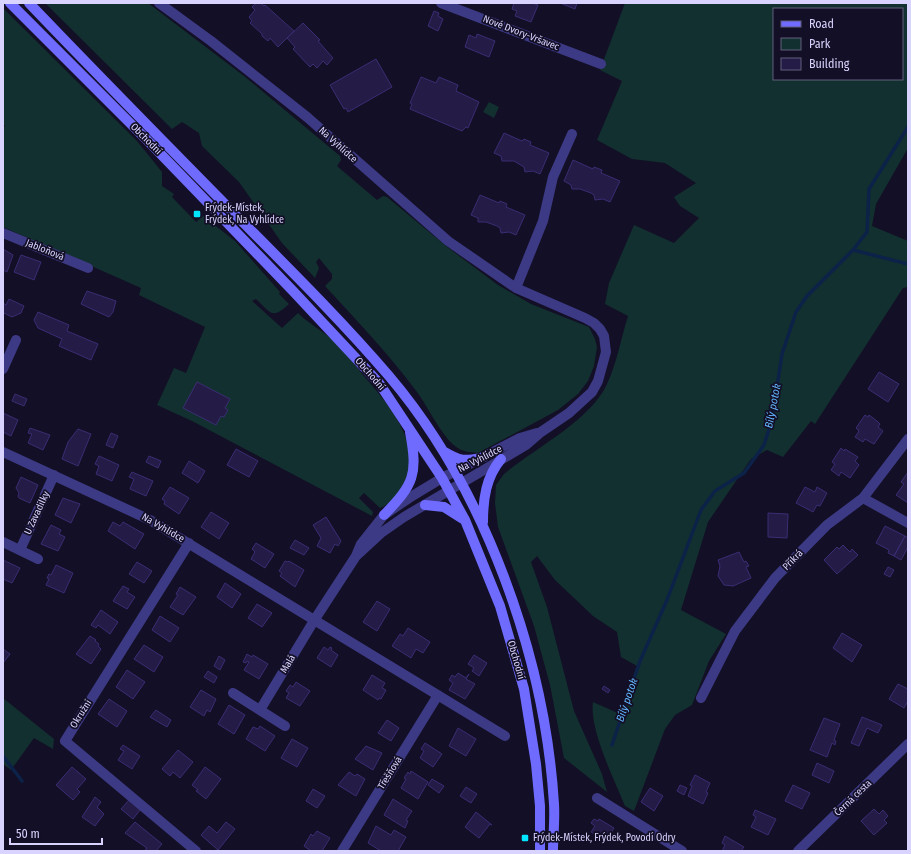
<svg xmlns="http://www.w3.org/2000/svg" width="911" height="854" viewBox="0 0 911 854" font-family="'Fira Sans Condensed',sans-serif">
	<style>
		.green { fill: #12302f; fill-rule: evenodd }
		.lines { fill: none; stroke-linecap: round; stroke-linejoin: round }
		.stream { stroke: #0c2248; stroke-width: 3.5 }
		.building { fill: #241b47; stroke: #3b2d73 }
		.minor { stroke: #3d3a85; stroke-width: 10 }
		.secondary { stroke: #6f6bff; stroke-width: 10 }
		.poi-dot { fill: #00e5ff; stroke: #130f26; stroke-width: 1.5 }
		.labels { text-anchor: middle; dominant-baseline: central; stroke-width: 3.5; stroke-linejoin: round; paint-order: stroke }
		.street-label { font-size: 10px; fill: #d9d4ff; stroke: #130f26 }
		.poi-label { font-size: 10px; fill: #d9d4ff; stroke: #130f26; text-anchor: start }
		.water-label { font-size: 11px; font-style: italic; fill: #62b6ff; stroke: #130f26 }
	</style>
	<rect width="100%" height="100%" fill="#130f26"/>
	<path class="green" d="M45,3H148L244,76L340,156L341,160L337,166L377,200L383,196L387,197L446,246L498,285L531,304L589,327L595,339L597,347L594,366L588,381L578,394L558,410L478,453C470,452 462,452 455,446C441,435 428,407 417,392C389,354 356,320 325,286L332,279V274L319,258L316,262L319,268L315,278L282,243L239,182L202,146L199,133L182,122L172,129Z
		M625,3H908V148L876,204L872,226L908,241V287L903,288L815,424L811,421L783,457L767,450L751,459L708,522L681,610L726,634L709,661L692,705L675,715L665,729L634,811L625,806C614,779 589,729 593,702L620,714L637,666L621,657L617,632L593,616L555,580L537,556L531,562L547,607L574,711L602,774L607,792L564,758L550,685L534,626L498,527L495,503L496,485L504,474C535,448 591,420 607,384C617,363 621,338 628,316L605,304L609,283L634,225L674,243L699,218L680,206L674,197L696,183L665,163L632,159L597,140L622,81L600,70ZM774,9H902V79H774Z
		M3,8L137,141L162,172V186L174,194L172,197L196,222L203,216L235,241L280,292L279,294L289,304C272,320 271,313 256,299L252,301L282,328L298,313C309,324 322,330 335,342C345,352 354,364 363,375C387,403 423,442 405,482C400,491 390,505 380,508L364,493L359,498L373,512L372,516L192,421L157,405L174,368L186,373L205,327L139,295L141,288L3,227V128L5,126L3,124Z
		M489,102L499,107L494,118L483,112Z
		M3,698L54,739L53,749L34,738L11,770L3,764Z"/>
	<g class="lines">
		<path class="stream" d="M853,250L867,232L869,189L908,127
			M612,745L640,661L667,600L701,510L715,491L744,473L764,445L772,420L782,354L796,312L807,296L853,250L908,264
			M3,756L22,781"/>
	</g>
	<path class="building" d="M256,3H261L264,6L265,5L294,31L278,47L270,38L268,41L262,36V34L250,23L252,21L249,17L255,10L252,7Z
		M514,3H532L538,5L531,22L515,16L517,11L512,9Z
		M560,3H577L575,9Z
		M434,11L439,13L438,16L443,19L438,31L428,26Z
		M303,23L320,40L318,41L333,58L327,65L323,61L317,68L313,64L310,67L293,49L295,47L287,38Z
		M477,34L495,41L489,57L465,47L469,35L476,38Z
		M376,59L392,87L348,112L346,108L344,109L330,85Z
		M421,77L436,83L439,77L458,85L456,91L479,102L468,128L466,127L462,131L410,109L412,104L410,103Z
		M504,133L522,141L524,139L531,142L530,145L549,153L540,174L533,171L525,172L524,167L514,161H502L501,156L494,153Z
		M573,160L593,169L594,167L602,170L601,173L620,181L610,202L603,199L595,200L594,195L591,193L580,189H572L571,185L564,181Z
		M480,195L499,203L500,201L507,204L506,207L525,215L516,235L509,232L501,233L500,228L497,226L486,222H478V218L471,215Z
		M3,249L13,255L7,272L3,270Z
		M21,255L41,262L34,280L14,272Z
		M87,291L116,301L113,312L109,317L81,304Z
		M9,299L24,306L21,313L12,317L4,313L3,315V303L6,305Z
		M38,312L69,325L67,331L98,344L91,360L59,346L62,339L38,328L34,320Z
		M879,372L899,384L888,402L868,389Z
		M197,382L230,399L225,408L228,410L224,417L221,416L216,425L183,408Z
		M15,394L27,399L24,406L12,401Z
		M3,413L18,420L11,436L3,432Z
		M865,415L868,417L869,415L877,421L880,424L878,427L883,431L874,444L865,439L863,442L855,437L859,431L856,428Z
		M30,428L50,435L43,450L28,443L32,434L28,433Z
		M78,429L91,434L78,466L62,459L68,442Z
		M111,433L118,436L113,448L106,445Z
		M841,448L844,451L845,449L858,457L855,461L859,465L850,478L841,472L839,476L831,470L835,464L832,462Z
		M236,449L258,461L249,477L227,465Z
		M99,456L119,465L112,481L96,474L99,466L95,464Z
		M149,456L161,461L158,468L146,462Z
		M189,461L205,471L198,483L182,473Z
		M132,472L153,481L146,496L130,489L134,479L129,477Z
		M908,472V503L896,495L904,484L901,482Z
		M21,477L38,485L30,503L19,498L18,496L19,493L16,488Z
		M170,487L189,498L179,514L164,504L165,501L162,499Z
		M805,487L815,492L817,487L827,493L820,506L817,505L813,512L796,503Z
		M63,498L80,504L71,523L55,515Z
		M211,512L229,523L219,539L201,527Z
		M768,513L788,514L787,538L768,537Z
		M326,517L341,541L338,546L335,544L330,553L317,546L321,538L313,525Z
		M113,522L120,526L123,522L144,534L135,549L108,531Z
		M51,525L61,530L59,534L65,537L58,551L41,544Z
		M885,526L905,536L894,556L888,553L889,550L876,543Z
		M905,536L908,538V547L901,560L894,556Z
		M295,540L309,548L304,555L290,548Z
		M256,543L274,554L265,568L251,559L255,552L252,549Z
		M843,545L850,552L852,549L858,555L837,574L824,560L837,547L839,549Z
		M739,552L744,562L746,561L749,566L746,567L751,578L733,586L724,585L718,576L720,566L718,560Z
		M3,560L20,568L12,583L3,579Z
		M285,561L288,562L289,561L304,570L295,587L280,576L282,573L279,571Z
		M137,562L152,571L144,583L129,574Z
		M56,565L73,573L64,593L46,585L49,579L47,578L49,574L51,575Z
		M888,567L894,570L890,577L884,574Z
		M225,583L241,594L232,608L217,597Z
		M123,586L129,589L127,592L135,597L127,609L113,601Z
		M180,587L196,597L183,615L170,607L178,595L176,594Z
		M377,601L390,609L377,631L363,622Z
		M257,604L272,613L262,627L248,618Z
		M101,610L118,622L110,634L98,625L96,628L91,625Z
		M160,616L179,628L170,642L152,630Z
		M408,628L430,642L423,653L416,649L411,658L392,646L400,634L403,636Z
		M842,633L862,645L852,662L833,648Z
		M90,636L96,640L95,641L99,644L98,646L101,649L91,664L76,654Z
		M144,645L163,657L154,672L134,659Z
		M324,647L328,650L330,647L332,648L331,650L338,655L331,667L317,658Z
		M3,649L10,654L3,663Z
		M247,654L252,657L253,655L268,664L259,679L244,670L249,662L247,661L246,663L243,662Z
		M474,655L487,663L479,676L472,671L474,668L468,664Z
		M219,656L225,660L220,670L214,666Z
		M127,670L145,682L133,699L116,687Z
		M208,671L217,677L214,683L204,677Z
		M458,673L466,678L469,674L466,679L475,684L465,699L449,690L453,683L449,680L452,675L455,677Z
		M372,675L385,683L382,688L386,690L381,699L379,698L378,700L363,690Z
		M296,682L310,691L300,706L286,698L289,693L286,691L290,685L293,687Z
		M898,684L908,689V701L904,708L889,699Z
		M604,686L610,690L608,693L602,689Z
		M201,690L216,699L210,712L207,710L204,716L190,707Z
		M109,699L127,711L117,727L98,714Z
		M229,705L245,715L234,734L218,724Z
		M156,710L171,720L167,727L150,717Z
		M862,717L882,725L878,733L867,728L859,746L851,743Z
		M824,718L840,724L834,740L836,741L835,745L832,743L827,757L810,750Z
		M387,720L399,728L391,741L378,733Z
		M260,726L275,736L265,751L246,739L253,727L258,729Z
		M458,728L476,739L466,756L449,746Z
		M292,739L308,748L297,767L281,758Z
		M425,743L442,754L433,767L420,758L424,751L421,749Z
		M123,745L140,756L132,769L118,760L124,751L120,749Z
		M366,746L382,753L373,770L355,759Z
		M178,750L193,762L180,778L173,772L170,776L162,769Z
		M817,763L834,771L829,783L812,775Z
		M72,767L86,779L77,789L80,792L73,800L56,785Z
		M205,767L221,779L206,799L196,791L198,790L192,785Z
		M411,771L428,782L418,799L401,788L406,779L404,778L408,772L410,774Z
		M349,772L355,776L357,774L365,779L356,796L338,785Z
		M695,775L710,783L706,792L708,793L703,804L688,796L692,786L690,785Z
		M432,779L444,786L439,793L428,785Z
		M680,785L687,788L684,795L677,791Z
		M793,785L810,793L802,809L785,801Z
		M466,787L477,794L471,803L460,796Z
		M650,788L663,796L654,811L641,802Z
		M313,789L325,796L317,808L306,801Z
		M95,797L101,802L97,807L104,814L95,826L82,817Z
		M393,799L412,811L406,820L408,821L405,828L384,815Z
		M129,800L140,810L133,819L121,809Z
		M874,809L879,814L883,810L888,816L884,820L887,823L874,835L861,821Z
		M755,810L776,819L768,835L751,827L756,817L753,815Z
		M476,812L492,825L490,824L479,838L465,827Z
		M594,819L598,821L599,819L614,828L606,841L591,832L595,826L591,823Z
		M135,822L162,844L156,851H144L147,848L125,833Z
		M226,822L235,829L218,850L201,835L209,826L217,833Z
		M376,826L391,835L394,830L406,837L398,851H381L368,843Z
		M317,831L330,838L322,851H311L304,846L311,834L313,836Z
		M725,836L744,847L741,851H722L725,845L722,843Z"/>
	<g class="lines">
		<path class="minor" d="M159,3L211,41L307,117L448,241L516,288L585,318L594,323L600,329L604,336L606,352L598,381L592,392L569,413L541,432L526,445L404,517L381,533L356,556
			M441,3L601,64
			M3,233L88,268
			M516,288L543,221L553,177L572,134
			M3,369L16,340
			M3,452L150,520L505,736
			M863,498L908,523
			M3,542L38,559
			M189,543L65,741L196,851
			M20,550L54,475
			M233,693L285,726
			M701,698L735,631L775,578L827,525L863,498L908,439
			M260,710L315,619L356,556L361,544L384,515L409,498L442,478L520,438L537,433
			M597,798L682,851
			M342,851L438,695
			M798,851L908,744"/>
		<path class="secondary" d="M10,3L151,144L293,291L379,383L442,478L465,520L500,606L524,689L536,764L540,806V851
			M29,3C91,68 154,132 217,196C275,255 335,313 389,376C485,489 545,657 554,804C555,820 553,836 553,851
			M443,451C460,461 464,462 484,457
			M425,505L444,507L463,519
			M384,515C414,484 418,475 410,432
			M483,522C483,499 486,477 501,459"/>
	</g>
	<g class="poi-dot">
		<rect x="193" y="210" width="8" height="8" rx="2"/>
		<rect x="521" y="834" width="8" height="8" rx="2"/>
	</g>
	<g class="labels">
		<g class="street-label">
			<text transform="translate(521 33) rotate(21)">Nové Dvory-Vršavec</text>
			<text transform="translate(146 139) rotate(45)">Obchodní</text>
			<text transform="translate(338 145) rotate(42)">Na Vyhlídce</text>
			<text transform="translate(45 250) rotate(22)">Jabloňová</text>
			<text transform="translate(370 374) rotate(49)">Obchodní</text>
			<text transform="translate(480 459) rotate(-27)">Na Vyhlídce</text>
			<text transform="translate(37 513) rotate(-65)">U Zavadilky</text>
			<text transform="translate(163 528) rotate(30)">Na Vyhlídce</text>
			<text transform="translate(793 560) rotate(-46)">Příkrá</text>
			<text transform="translate(516 660) rotate(74)">Obchodní</text>
			<text transform="translate(288 664) rotate(-59)">Malá</text>
			<text transform="translate(81 714) rotate(-58)">Okružní</text>
			<text transform="translate(390 773) rotate(-58)">Třešňová</text>
			<text transform="translate(853 798) rotate(-44)">Černá cesta</text>
		</g>
		<g class="poi-label">
			<text x="205" y="208">Frýdek-Místek,<tspan x="205" dy="12">Frýdek, Na Vyhlídce</tspan></text>
			<text x="533" y="838">Frýdek-Místek, Frýdek, Povodí Odry</text>
		</g>
		<g class="water-label">
			<text transform="translate(773 406) rotate(-79)">Bílý potok</text>
			<text transform="translate(627 700) rotate(-71)">Bílý potok</text>
		</g>
	</g>
	<rect width="911" height="854" fill="none" stroke="#d9d4ff" stroke-width="8"/>
	<rect x="773" y="8" width="130" height="72" fill="#130f26" stroke="#625e7d"/>
	<rect x="781" y="21" width="20" height="6" fill="#6f6bff" stroke="#625e7d"/>
	<text x="809" y="28" font-size="12" fill="#d9d4ff">Road</text>
	<rect x="781" y="38" width="20" height="12" fill="#12302f" stroke="#625e7d"/>
	<text x="809" y="48" font-size="12" fill="#d9d4ff">Park</text>
	<rect x="781" y="58" width="20" height="12" fill="#241b47" stroke="#625e7d"/>
	<text x="809" y="68" font-size="12" fill="#d9d4ff">Building</text>
	<path d="M10 838v6h92v-6" fill="none" stroke="#d9d4ff" stroke-width="2"/>
	<text x="16" y="838" font-size="12" fill="#d9d4ff" stroke="#130f26" stroke-width="3" paint-order="stroke">50 m</text>
</svg>
